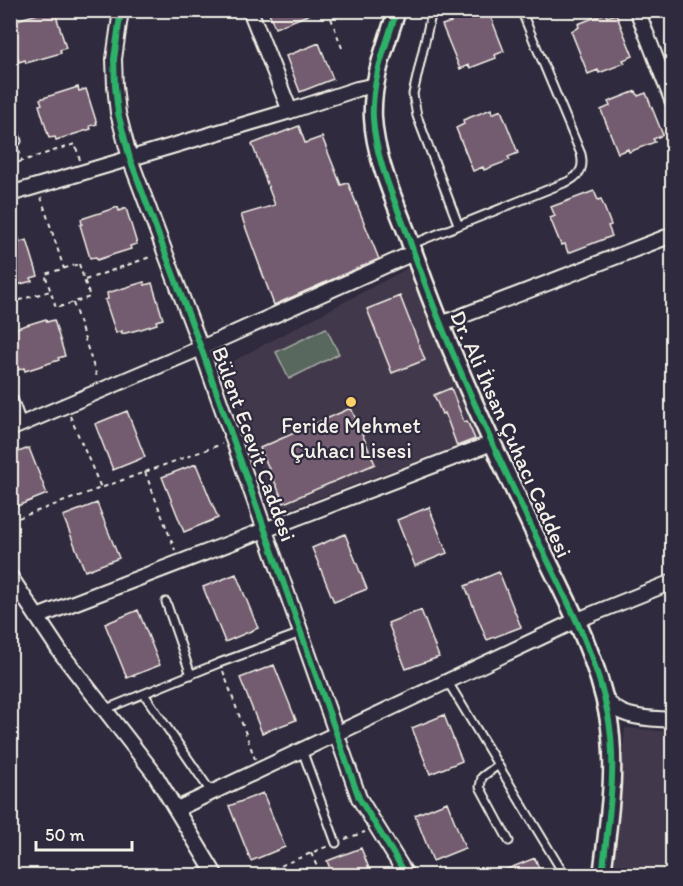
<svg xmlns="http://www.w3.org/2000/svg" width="683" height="886" viewBox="0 0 683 886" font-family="Itim,sans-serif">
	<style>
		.built { fill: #43394c }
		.garden { fill: #59685e; stroke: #a6aca3; stroke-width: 1.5 }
		.building { fill: #735c6f; stroke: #f4f1e8; stroke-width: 1.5 }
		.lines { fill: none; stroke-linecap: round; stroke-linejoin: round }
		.service-casing { stroke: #f4f1e8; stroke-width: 11 }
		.minor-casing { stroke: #f4f1e8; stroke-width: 18 }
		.tertiary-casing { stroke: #f4f1e8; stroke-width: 21 }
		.path { stroke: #f4f1e8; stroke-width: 2; stroke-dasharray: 4.5 4.5; stroke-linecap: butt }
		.service { stroke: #2f2a3d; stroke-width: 7 }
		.minor { stroke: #2f2a3d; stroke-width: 14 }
		.tertiary { stroke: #2f2a3d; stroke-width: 16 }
		.cycleway-casing { stroke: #2f2a3d; stroke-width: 10 }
		.cycleway { stroke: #2db169; stroke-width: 6 }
		.poi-dot { fill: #ffd166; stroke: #2f2a3d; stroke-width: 2 }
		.labels { text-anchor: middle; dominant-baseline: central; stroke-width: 4.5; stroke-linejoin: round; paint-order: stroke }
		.poi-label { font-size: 22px; fill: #f4f1e8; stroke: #2f2a3d }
		.street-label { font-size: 22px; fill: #f4f1e8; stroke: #2f2a3d }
	</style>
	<rect width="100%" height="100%" fill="#2f2a3d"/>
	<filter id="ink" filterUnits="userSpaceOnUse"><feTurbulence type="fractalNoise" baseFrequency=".0167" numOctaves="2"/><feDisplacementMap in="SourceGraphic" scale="12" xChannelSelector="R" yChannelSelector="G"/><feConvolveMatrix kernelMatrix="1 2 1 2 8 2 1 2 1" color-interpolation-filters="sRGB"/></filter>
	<g filter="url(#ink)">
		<path class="built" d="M410,267L478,438L276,514L226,365Z
			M625,728L672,732V875H614Z"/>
		<path class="garden" d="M326,328L339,354L289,379L276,352Z"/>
		<path class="building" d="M268,10H318V11L275,28Z
			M468,10H488L504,51L495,55L496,58L470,68L469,65L460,69L442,25L451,22L449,18Z
			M48,11L49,14L55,12L66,48L60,50L61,53L26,63L25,60L19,62L10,33V22Z
			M606,13L607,17L616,14L633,56L623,60L625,63L599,73L598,70L588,74L571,31L579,27L578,24Z
			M319,43L333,79L300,92L286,56Z
			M78,87L79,91L86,89L97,124L90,126L91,129L75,134L56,140L55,137L49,138L39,105L42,104L40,99Z
			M636,91L638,96L646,93L663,135L653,139L655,142L629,152L628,149L618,153L601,110L610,106L608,102Z
			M491,109L492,114L501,110L518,153L508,157L510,160L484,170L483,167L473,171L456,128L464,124L463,120Z
			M299,126L305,143L322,137L341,185L348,183L379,259L274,305L241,215L275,205L252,144Z
			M594,191L598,200L601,199L611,225L608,226L612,236L568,253L565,244L561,245L550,218L555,216L551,207Z
			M118,207L119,211L126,208L137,244L130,246L131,249L115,254L97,260L96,257L90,258L80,225L82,224L81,219Z
			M19,239L20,242L27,240L38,276L31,278L32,281L10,287V242Z
			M144,282L145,285L152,283L163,319L156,321L157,324L141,329L122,334V331L116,333L105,300L108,299L107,293Z
			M400,296L425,360L392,373L367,309Z
			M46,319L47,322L54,320L65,356L58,358L59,360L25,371L24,368L18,370L10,346V330Z
			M451,388L464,422L467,421L475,439L457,446L445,413L442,414L434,395Z
			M351,408L375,464L284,503L260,448Z
			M127,411L145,457L113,470L95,424Z
			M29,448L47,494L15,507L10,496V455Z
			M196,464L218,518L184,532L162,477Z
			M97,503L119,558L85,571L63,516Z
			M429,507L447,553L415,566L397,520Z
			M345,534L367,589L334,602L312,548Z
			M499,572L521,627L487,640L465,586Z
			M236,574L258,628L225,642L203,587Z
			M138,610L160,665L127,678L105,624Z
			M421,610L439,657L406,669L388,623Z
			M274,665L296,720L262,733L240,678Z
			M444,715L462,761L430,774L412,728Z
			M263,793L285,847L251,861L229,806Z
			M447,802L465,848L433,861L415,815Z
			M361,848L372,876H333L327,861Z
			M535,858L542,876H493L492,875Z"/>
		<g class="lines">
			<g class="service-casing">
				<path id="service" d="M435,10L431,15L413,94L417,116L458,224
					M672,10V13
					M10,118L17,141
					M410,245L569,181C581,174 584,167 581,154L521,10
					M166,602L191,675
					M448,682L565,876
					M144,694L211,792
					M106,709L219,663L301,633
					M302,750L336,843
					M498,765L482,777L480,787L509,841"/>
			</g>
			<g class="minor-casing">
				<path id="minor" d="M121,10L114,59L115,86L118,113L130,159L201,348L359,798L407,876
					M250,10L290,111
					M637,10L672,100
					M10,194L290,111L357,89L376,85
					M441,324L672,235
					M10,400L19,425
					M10,429L201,348L413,253
					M10,576L61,653L154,773L216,876
					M37,617L492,443
					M604,696C617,720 649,718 672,720
					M177,809L575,621L672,582"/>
			</g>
			<g class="tertiary-casing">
				<path id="tertiary" d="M397,10C386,45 371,81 373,118C375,158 394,199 408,236C442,336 487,433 532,528C560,588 596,650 608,715C618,767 608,823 602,876"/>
			</g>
			<path class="path" d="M328,10L342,48
				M19,150L22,161
				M10,165L75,144L80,160
				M41,197L64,269
				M79,264L90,297L56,308L45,274Z
				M85,280L153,256
				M10,303L50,291
				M73,303L97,377
				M70,416L101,488
				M145,472L175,550
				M10,521L222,444
				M223,671L255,759
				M345,839L365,832
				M311,853L321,876
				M256,876L328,846"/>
			<use href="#service" class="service"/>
			<use href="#minor" class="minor"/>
			<use href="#tertiary" class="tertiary"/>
			<g class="cycleway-casing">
				<path id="cycleway" d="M121,10L114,59L115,86L118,113L130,159L201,348L359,798L407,876
					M397,10C386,45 371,81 373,118C375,158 394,199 408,236C442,336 487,433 532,528C560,588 596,650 608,715C618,767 608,823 602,876"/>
			</g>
			<use href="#cycleway" class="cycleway"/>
		</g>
	</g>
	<circle class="poi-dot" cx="351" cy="402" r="6"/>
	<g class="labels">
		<g class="poi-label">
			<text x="351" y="425">Feride Mehmet<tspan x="351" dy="25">Çuhacı Lisesi</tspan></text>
		</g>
		<g class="street-label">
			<text transform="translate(511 434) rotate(66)">Dr. Ali İhsan Çuhacı Caddesi</text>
			<text transform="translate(254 444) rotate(70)">Bülent Ecevit Caddesi</text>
		</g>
	</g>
	<rect width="683" height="886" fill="none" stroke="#2f2a3d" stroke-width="36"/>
	<rect x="18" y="18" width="647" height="850" fill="none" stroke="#f4f1e8" stroke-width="2" filter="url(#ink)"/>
	<path d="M36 841v9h96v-9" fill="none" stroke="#f4f1e8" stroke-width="3"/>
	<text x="45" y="841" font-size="18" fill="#f4f1e8" stroke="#2f2a3d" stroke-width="4.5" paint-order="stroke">50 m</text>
</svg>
